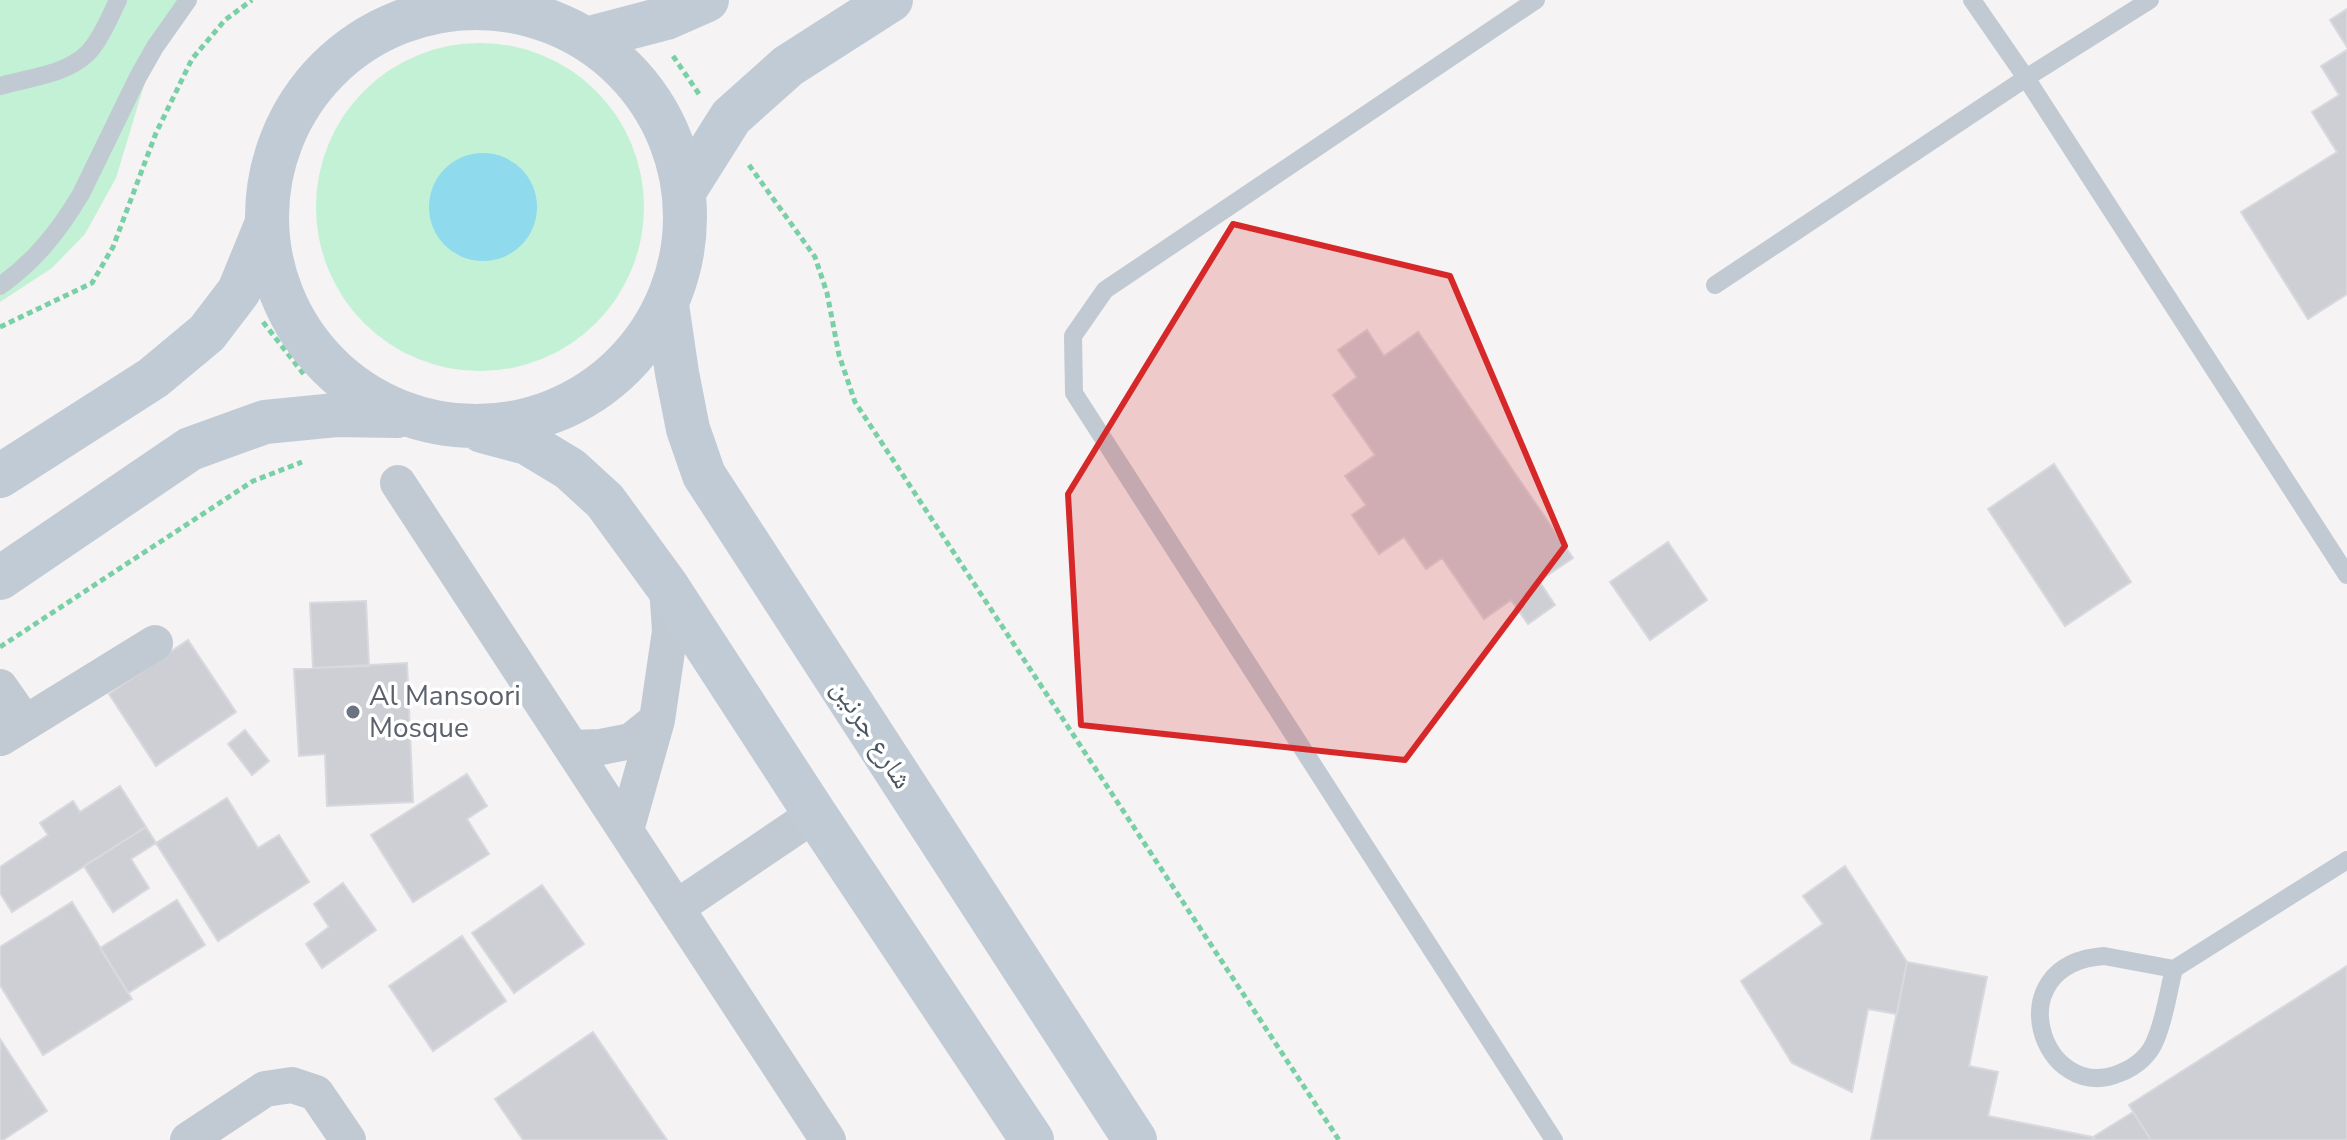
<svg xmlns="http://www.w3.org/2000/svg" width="2347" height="1140" viewBox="0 0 2347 1140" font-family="'Nunito Sans','Noto Naskh Arabic',sans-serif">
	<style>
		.green { fill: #c3f1d5 }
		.water { fill: #90daee }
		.building { fill: #cdcfd5; stroke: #d7d9de; stroke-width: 2 }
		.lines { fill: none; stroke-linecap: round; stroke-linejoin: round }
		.path { stroke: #7ad0a6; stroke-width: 5; stroke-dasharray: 6 4; stroke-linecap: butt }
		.lane { stroke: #c1cad2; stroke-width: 18 }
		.street { stroke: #c1cad2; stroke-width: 36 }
		.secondary { stroke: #c1cbd6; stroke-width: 44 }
		.marked { fill: #d62828; fill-opacity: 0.2; stroke: #d62828; stroke-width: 6; stroke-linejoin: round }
		.worship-dot { fill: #6b7280; stroke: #fff; stroke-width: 3 }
		.labels { text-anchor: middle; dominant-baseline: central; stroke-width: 7; stroke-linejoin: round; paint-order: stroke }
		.worship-label { font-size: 28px; fill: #5b616d; stroke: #fff; text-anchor: start }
		.street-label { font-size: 28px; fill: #4a5661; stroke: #fff }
	</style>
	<rect width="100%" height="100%" fill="#f5f3f3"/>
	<path class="green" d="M0,0H190L154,52L116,178L85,234L52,268L0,302Z
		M316 207a164 164 0 1 1 328 0a164 164 0 1 1-328 0Z"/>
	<path class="water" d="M429 207a54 54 0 1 1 108 0a54 54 0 1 1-108 0Z"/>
	<path class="building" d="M2347,9V47L2330,20Z
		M2347,50V294L2308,319L2241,212L2337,152L2312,112L2339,95L2321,66Z
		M1367,330L1384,356L1418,332L1573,558L1539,581L1555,605L1528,624L1511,600L1484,619L1442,558L1426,569L1404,537L1379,554L1352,515L1366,505L1345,476L1375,455L1333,395L1357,377L1338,350Z
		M2054,464L2131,582L2065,626L1988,509Z
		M1668,542L1707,600L1650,640L1610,582Z
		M366,601L369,666L313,668L310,603Z
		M188,640L236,712L156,766L109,694Z
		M407,663L413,802L327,806L325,754L299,756L294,669Z
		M245,730L269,761L252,775L228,744Z
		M467,774L487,806L467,819L489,854L413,902L371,835Z
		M120,786L146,827L12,912L0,893V867L48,835L40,823L73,801L80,812Z
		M227,798L258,848L279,835L309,882L218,941L156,843Z
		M146,827L156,843L131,859L149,888L113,912L84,866Z
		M1845,866L1907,962L1897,1014L1868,1009L1852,1092L1792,1063L1741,981L1823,924L1803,896Z
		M343,883L376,930L322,968L306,944L329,927L314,904Z
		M542,885L584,944L514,993L472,933Z
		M177,900L205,945L128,993L100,948Z
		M72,902L132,999L43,1055L0,985V947Z
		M462,936L506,1001L433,1051L389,986Z
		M1907,962L1987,977L1969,1066L1998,1072L1988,1116L2093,1137V1140H1871Z
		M2347,966V1140H2151L2129,1105Z
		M593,1032L667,1140H523L495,1099Z
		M0,1039L47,1111L3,1140H0Z
		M2133,1112L2151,1140H2095L2093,1137Z"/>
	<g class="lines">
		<path class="path" d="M673,56L699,94
			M749,165L815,257L827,293L839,355L855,402L1339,1140
			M250,187L270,122L290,89
			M263,322L306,377
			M0,327L92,283L113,247L156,133L192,59L225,20L252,0
			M0,647L253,481L302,462"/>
		<path class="lane" d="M1536,0L1105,290L1073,336L1074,393L1554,1140
			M1972,0L2026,78L2347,575
			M0,86C31,77 76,74 95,44C104,31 111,15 118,0
			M1715,285L2026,78L2150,0
			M0,286C35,261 59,231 81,194L138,77L155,47L188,0
			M2104,956L2174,969C2168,992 2165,1019 2155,1041C2149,1056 2135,1067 2120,1073C2042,1106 1995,964 2104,956Z
			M2174,969L2347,860"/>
		<path class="street" d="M398,483L828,1140
			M0,687L25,723
			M1,738L155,643
			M572,748L601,747L631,741L657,720
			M626,830L657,720L670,631L667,586
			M676,908L815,814
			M188,1140L265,1089L292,1085L316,1093L348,1140"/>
		<path class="secondary" d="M267 217a209 209 0 1 1 418 0a209 209 0 1 1-418 0Z
			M590,38L666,18L707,0
			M685,190L731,117L788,66L891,0
			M667,305L677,373L688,429L704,475L1135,1140
			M482,431L527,443L570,469L605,501L667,586L815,814L1032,1140
			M0,476L153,378L207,333L239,291L266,225
			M0,578L190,449L265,422L336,415L397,416"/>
	</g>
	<path class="marked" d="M1233,224L1450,276L1565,546L1405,760L1081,725L1068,494Z"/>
	<circle class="worship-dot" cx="353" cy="712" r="8"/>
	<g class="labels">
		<g class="worship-label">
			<text x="369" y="696">Al Mansoori<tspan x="369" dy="32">Mosque</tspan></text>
		</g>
		<g class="street-label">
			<text transform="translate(872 734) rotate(57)">شارع جرنين</text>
		</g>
	</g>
</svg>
